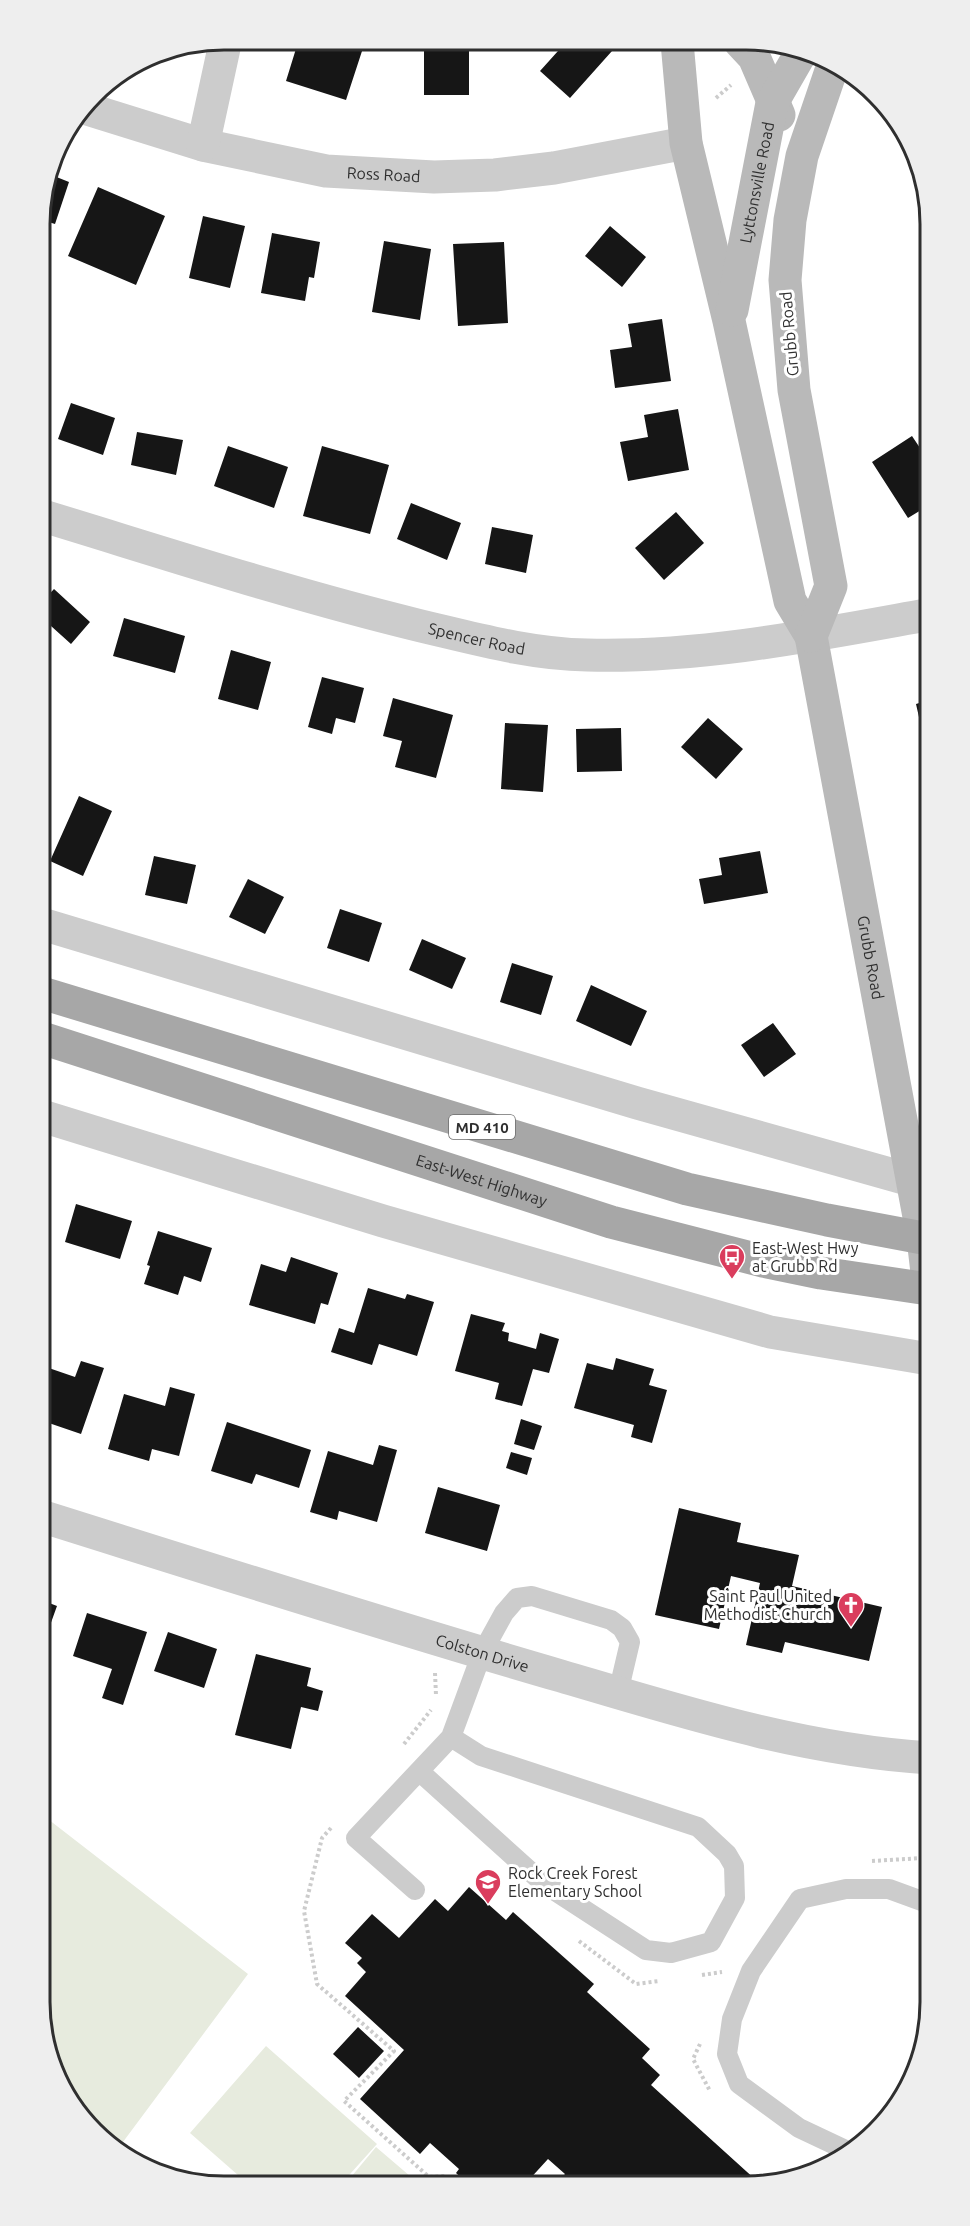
<svg xmlns="http://www.w3.org/2000/svg" width="970" height="2226" viewBox="0 0 970 2226" font-family="Ubuntu,sans-serif">
	<style>
		.green { fill: #e7ebde }
		.building { fill: #161616 }
		.lines { fill: none; stroke-linecap: round; stroke-linejoin: round }
		.path { stroke: #ccc; stroke-width: 4; stroke-dasharray: 3 3; stroke-linecap: butt }
		.lane { stroke: #ccc; stroke-width: 20 }
		.street { stroke: #ccc; stroke-width: 33 }
		.secondary { stroke: #b9b9b9; stroke-width: 33 }
		.primary { stroke: #a7a7a7; stroke-width: 33 }
		.labels { text-anchor: middle; dominant-baseline: central; stroke-width: 6; stroke-linejoin: round; paint-order: stroke }
		.shield { fill: #fff; stroke: #6d6d6d; stroke-width: 1.5 }
		.shield-label { font-size: 15px; font-weight: bold; fill: #2f2f2f }
		.street-label { font-size: 16px; fill: #2f2f2f; stroke: #fff }
		.poi-label { font-size: 16px; fill: #2f2f2f; stroke: #fff; text-anchor: start }
		.rim { fill: none; stroke: #2f2f2f; stroke-width: 3 }
	</style>
	<rect width="100%" height="100%" fill="#fff"/>
	<path class="green" d="M44,1816L248,1974L117,2150L93,2133L45,2050Z
		M266,2046L377,2144L342,2183H247L190,2133Z
		M376,2147L417,2182L346,2183Z"/>
	<path class="building" d="M299,39L336,40L363,48L346,100L286,81Z
		M567,41H601L612,51L570,98L540,71Z
		M424,51H469V95H424Z
		M49,174L69,182L55,224L39,219V211Z
		M98,187L165,216L136,285L68,256Z
		M203,216L245,226L230,288L189,278Z
		M610,226L646,257L622,287L585,256Z
		M272,233L320,242L314,278L309,277L305,301L261,293Z
		M384,241L431,249L420,320L372,312Z
		M504,242L508,323L458,326L453,244Z
		M662,319L671,381L615,388L610,350L632,347L628,324Z
		M71,403L115,418L103,455L58,439Z
		M678,409L689,470L628,481L620,442L648,437L644,415Z
		M137,432L183,440L176,475L131,465Z
		M912,436L926,457V507L908,518L872,462Z
		M228,446L288,467L274,508L214,486Z
		M322,446L389,465L370,534L303,516Z
		M411,503L461,523L447,560L397,539Z
		M676,512L704,543L664,580L635,548Z
		M492,527L533,535L526,573L485,564Z
		M54,589L90,622L71,644L41,617V603Z
		M124,618L185,636L175,673L113,656Z
		M231,650L271,662L258,710L218,699Z
		M322,677L364,688L355,723L336,718L332,734L308,727Z
		M393,698L453,715L436,778L395,767L402,741L383,736Z
		M926,701L927,747L926,748L916,704Z
		M708,718L743,749L716,779L681,747Z
		M505,723L548,725L543,792L501,789Z
		M621,728L622,771L577,772L576,729Z
		M79,796L112,811L83,876L50,861Z
		M760,851L768,893L704,904L699,879L722,875L719,858Z
		M154,856L196,865L187,904L145,895Z
		M248,879L284,897L265,934L229,917Z
		M340,909L382,923L369,962L327,948Z
		M422,939L466,958L452,989L409,970Z
		M512,963L553,976L541,1015L500,1002Z
		M591,985L647,1011L631,1046L576,1021Z
		M773,1023L796,1054L764,1077L741,1045Z
		M42,1181L51,1184L43,1212Z
		M76,1204L132,1221L120,1259L65,1242Z
		M158,1231L212,1248L201,1282L184,1276L178,1295L144,1284L150,1266L147,1265Z
		M291,1257L338,1273L328,1305L321,1303L315,1324L249,1305L261,1264L286,1272Z
		M368,1288L405,1299L407,1294L434,1302L417,1356L379,1344L372,1365L331,1352L339,1328L354,1333Z
		M471,1314L505,1323L502,1331L509,1333L508,1341L536,1349L540,1333L559,1339L549,1373L533,1369L522,1406L495,1399L499,1383L455,1371Z
		M616,1358L654,1369L649,1385L667,1390L652,1443L631,1437L634,1425L574,1408L587,1363L613,1370Z
		M81,1361L104,1368L81,1434L43,1421V1366L75,1377Z
		M170,1387L195,1394L179,1456L152,1449L149,1461L108,1449L124,1394L165,1406Z
		M521,1419L542,1426L534,1450L514,1444Z
		M227,1422L311,1450L299,1488L256,1474L252,1484L211,1471Z
		M379,1445L397,1450L377,1522L339,1511L337,1520L310,1512L328,1451L373,1465Z
		M511,1452L532,1458L527,1475L506,1468Z
		M438,1487L500,1505L487,1551L425,1533Z
		M679,1508L741,1523L737,1542L799,1555L792,1586L882,1607L869,1661L785,1642L782,1653L746,1645L760,1583L731,1576L719,1629L655,1615Z
		M44,1601L57,1606L44,1642Z
		M87,1613L147,1632L123,1705L102,1698L112,1669L73,1656Z
		M168,1632L217,1649L204,1688L154,1671Z
		M256,1654L311,1668L307,1686L323,1691L318,1711L301,1707L291,1749L235,1735Z
		M469,1887L506,1920L513,1912L594,1984L587,1992L650,2049L642,2058L660,2075L651,2085L757,2181L558,2182L565,2174L548,2159L527,2182H466L456,2173L459,2169L430,2143L420,2154L360,2099L404,2050L345,1996L366,1972L357,1963L362,1958L345,1943L372,1914L399,1938L435,1899L448,1911Z
		M358,2027L384,2051L359,2078L333,2054Z"/>
	<g class="lines">
		<path class="path" d="M716,98L731,85
			M435,1673L436,1695
			M404,1744L431,1710
			M331,1828L322,1838L304,1911L317,1984L394,2051L344,2101L429,2177L447,2176L454,2182
			M872,1861L923,1858L930,1860
			M579,1941L636,1984L659,1981
			M702,1975L722,1972
			M700,2044L693,2059L710,2091"/>
		<path class="lane" d="M419,1771L543,1883L646,1950L671,1953L711,1942L735,1898L734,1866L727,1854L698,1827L481,1756L451,1737
			M415,1890L356,1838L451,1737L482,1653L504,1613L517,1598L532,1596L611,1620L622,1628L630,1642L618,1693
			M852,2153L799,2128L739,2084L727,2054L732,2019L751,1971L800,1899L846,1889H889L930,1904"/>
		<g class="street">
			<path id="s1" d="M84,108L203,145L326,171L434,177L495,175L554,168L686,143"/>
			<path d="M203,145L226,39"/>
			<path id="s2" d="M40,515C165,553 290,594 417,625C473,638 529,654 587,655C701,658 815,635 926,615"/>
			<path d="M42,924L637,1103L911,1180"/>
			<path d="M42,1116L383,1221L770,1332L929,1359"/>
			<path id="s3" d="M44,1517C216,1571 388,1626 561,1676C683,1712 802,1750 930,1758"/>
		</g>
		<g class="secondary">
			<path id="s4" d="M677,42L686,143L729,321L790,601L811,636L923,1238L928,1281"/>
			<path d="M740,42L754,57L779,115"/>
			<path id="s5" d="M732,310L772,103L799,56L805,50"/>
			<path d="M811,636L831,586L794,390L785,280L790,220L802,156L834,62"/>
		</g>
		<g class="primary">
			<path d="M42,993L687,1189L827,1220L928,1239"/>
			<path id="s6" d="M42,1038L611,1222L763,1261L821,1273L928,1289"/>
		</g>
	</g>
	<defs>
		<g id="bus-pin" transform="scale(1.35)"><path d="M0 17L-7.5 6A9.5 9.5 0 1 1 7.5 6Z" fill="#da3d5d" stroke="#fff"/><path d="M-5-6H5V4H4V6H2V4H-2V6H-4V4H-5ZM-3.5-4V0h7V-4ZM-3.5 1.2v1.5H-2V1.2ZM2 1.2v1.5H3.5V1.2Z" fill="#fff"/></g>
		<g id="church-pin" transform="scale(1.35)"><path d="M0 17L-7.5 6A9.5 9.5 0 1 1 7.5 6Z" fill="#da3d5d" stroke="#fff"/><path d="M-1.2-6h2.4v3.5h3.3v2.4h-3.3V6h-2.4V-.1h-3.3v-2.4h3.3Z" fill="#fff"/></g>
		<g id="school-pin" transform="scale(1.35)"><path d="M0 17L-7.5 6A9.5 9.5 0 1 1 7.5 6Z" fill="#da3d5d" stroke="#fff"/><path d="M0-5L7-2L0 1L-7-2ZM-4 1L0 2.5L4 1V4Q0 6-4 4Z" fill="#fff"/></g>
	</defs>
	<g fill-rule="evenodd">
		<use href="#bus-pin" x="732" y="1257"/>
		<use href="#church-pin" x="851" y="1605"/>
		<use href="#school-pin" x="488" y="1882"/>
	</g>
	<g class="labels">
		<rect class="shield" x="449" y="1115" width="66" height="24" rx="4.5"/>
		<g class="shield-label">
			<text x="482" y="1127">MD 410</text>
		</g>
		<g class="street-label">
			<text stroke="none"><textPath href="#s1" startOffset="308">Ross Road</textPath></text>
			<text stroke="none"><textPath href="#s5" startOffset="130">Lyttonsville Road</textPath></text>
			<text transform="translate(789 334) rotate(-95)">Grubb Road</text>
			<text stroke="none"><textPath href="#s2" startOffset="454">Spencer Road</textPath></text>
			<text stroke="none"><textPath href="#s4" startOffset="939">Grubb Road</textPath></text>
			<text stroke="none"><textPath href="#s6" startOffset="462">East-West Highway</textPath></text>
			<text stroke="none"><textPath href="#s3" startOffset="459">Colston Drive</textPath></text>
		</g>
		<g class="poi-label">
			<text x="752" y="1248">East-West Hwy<tspan x="752" dy="18">at Grubb Rd</tspan></text>
			<text x="832" y="1596" text-anchor="end">Saint Paul United<tspan x="832" dy="18">Methodist Church</tspan></text>
			<text x="508" y="1873">Rock Creek Forest<tspan x="508" dy="18">Elementary School</tspan></text>
		</g>
	</g>
	<path d="M0 0H970V2226H0ZM224 50H746A174 174 0 0 1 920 224V2002A174 174 0 0 1 746 2176H224A174 174 0 0 1 50 2002V224A174 174 0 0 1 224 50Z" fill="#eee" fill-rule="evenodd"/>
	<path class="rim" d="M224 50H746A174 174 0 0 1 920 224V2002A174 174 0 0 1 746 2176H224A174 174 0 0 1 50 2002V224A174 174 0 0 1 224 50Z"/>
</svg>
